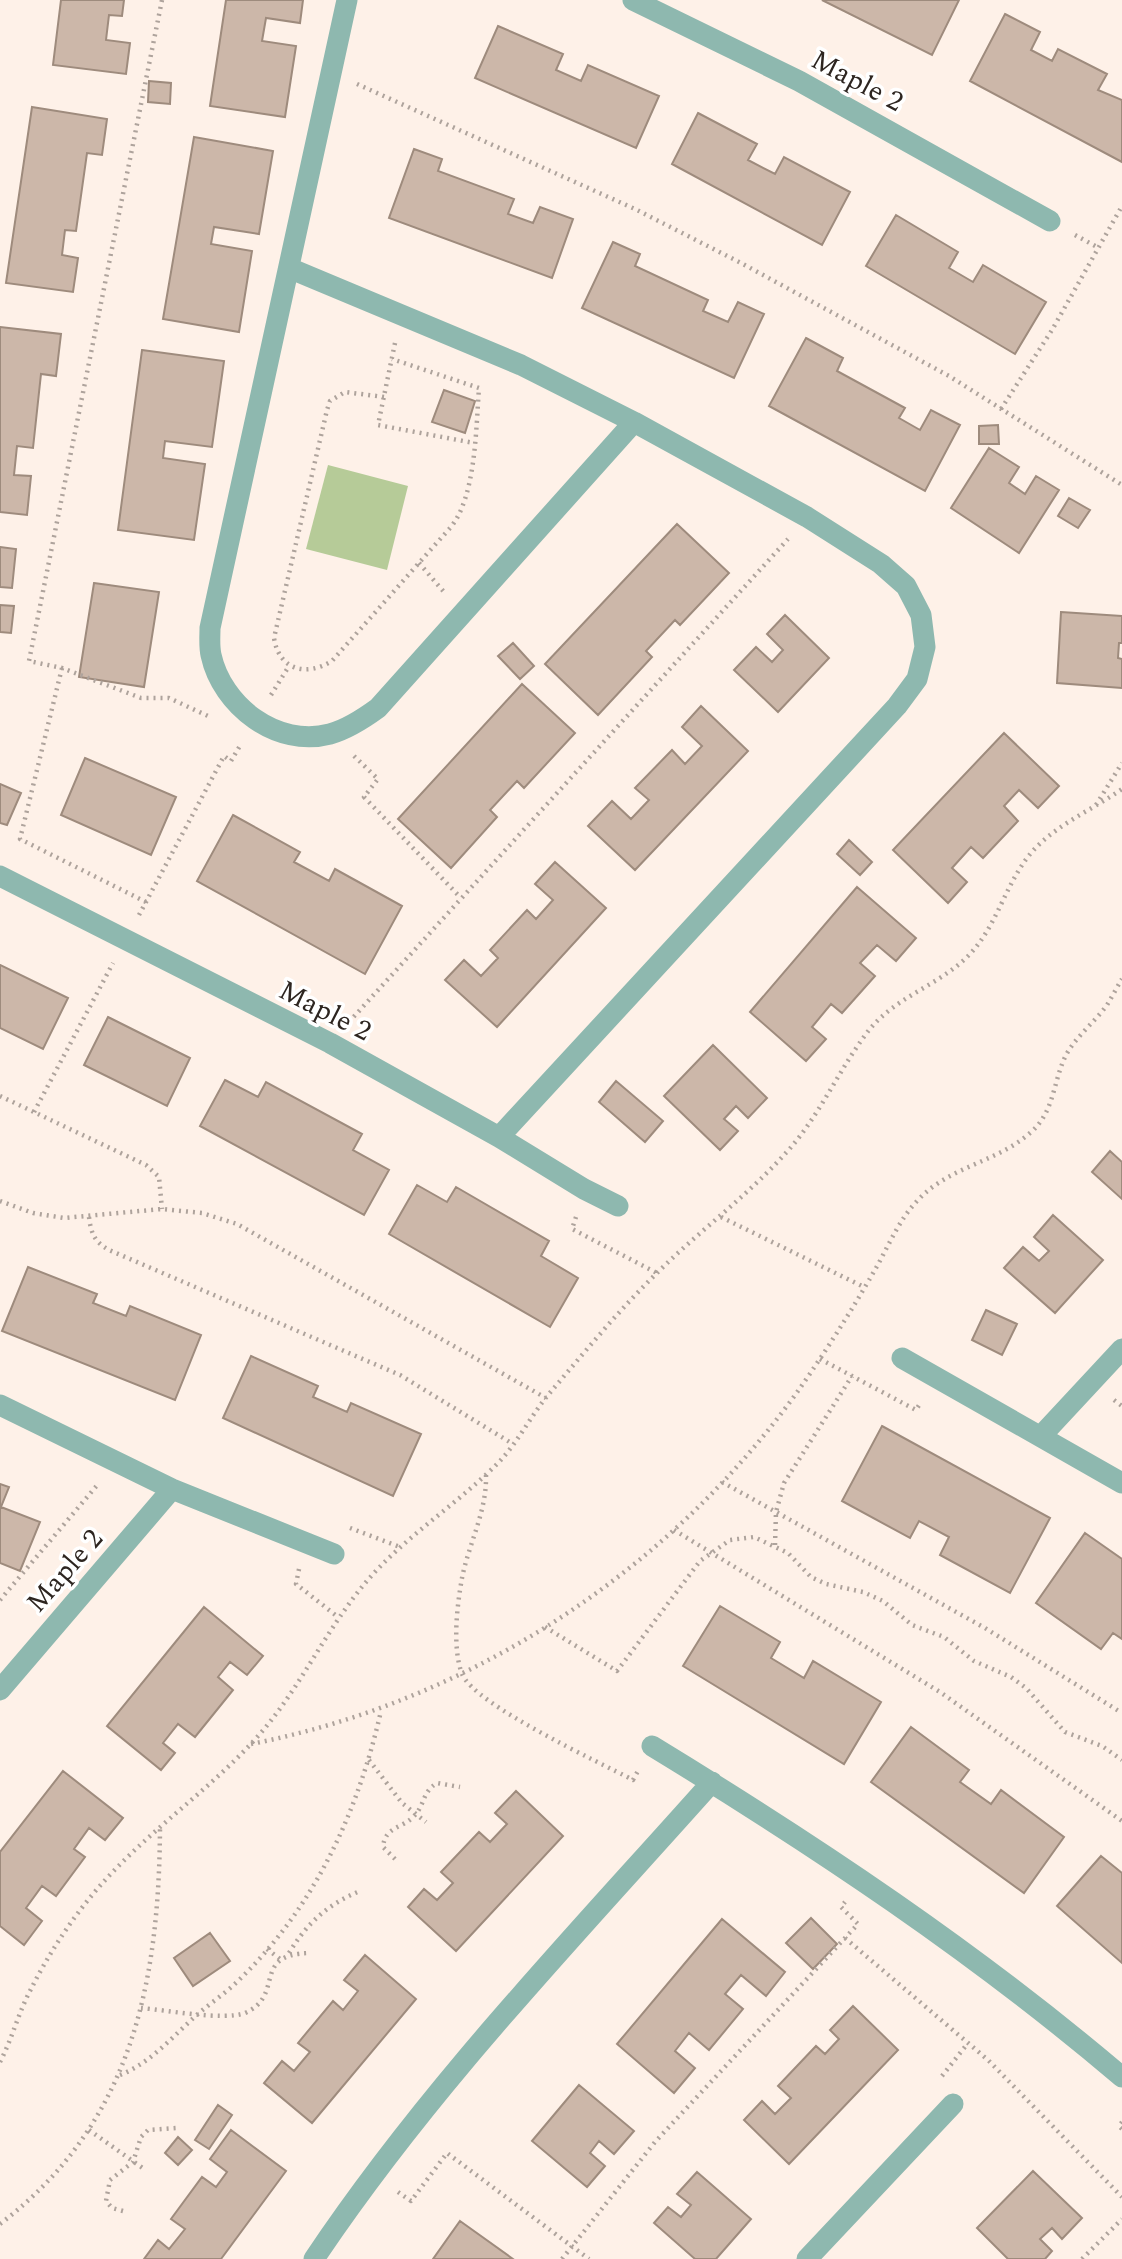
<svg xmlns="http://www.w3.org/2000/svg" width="1122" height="2259" viewBox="0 0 1122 2259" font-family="Spectral,serif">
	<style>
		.pitch { fill: #b6cb98 }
		.building { fill: #ccb7a9; stroke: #9e8b7d; stroke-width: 2 }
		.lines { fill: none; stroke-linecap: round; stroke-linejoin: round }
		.path { stroke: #aea39c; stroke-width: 4.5; stroke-dasharray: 2 5; stroke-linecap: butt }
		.street { stroke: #8eb8af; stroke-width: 21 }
		.labels { text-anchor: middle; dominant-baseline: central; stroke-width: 7; stroke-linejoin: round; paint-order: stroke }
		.street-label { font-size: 28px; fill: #2d2520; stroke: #fff }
	</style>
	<rect width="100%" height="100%" fill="#fef1e8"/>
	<path class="pitch" d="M328,465L408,486L387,570L306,549Z"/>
	<path class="building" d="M61,0H124L122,16L109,15L106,40L130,43L126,74L53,65Z
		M226,0H303L300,23L266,18L262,41L296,46L285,117L210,106Z
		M822,0H959L932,55Z
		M1005,14L1040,32L1031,50L1052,61L1058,49L1107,74L1098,90L1122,100V162L970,81Z
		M498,26L563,54L556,70L581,81L588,65L659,96L636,148L475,78Z
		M149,81L171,83L170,104L148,102Z
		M32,107L107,119L102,155L87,153L76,231L65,230L62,255L78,258L73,292L6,283Z
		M698,113L757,144L748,160L775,174L784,157L850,192L822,245L672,164Z
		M194,137L273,151L259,234L214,227L211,244L252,251L239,332L163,319Z
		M414,149L442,159L438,171L514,199L508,214L533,223L540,207L573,219L552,278L389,218Z
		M896,215L958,252L949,268L973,282L983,265L1046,302L1015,354L866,266Z
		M613,242L640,254L635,266L708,300L703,311L728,322L738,302L764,314L734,378L582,308Z
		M0,327L61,334L56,376L41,374L33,448L17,446L14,475L31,476L27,515L0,512Z
		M806,338L843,358L837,371L905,408L899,418L920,430L931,410L960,425L925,491L769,406Z
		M142,350L224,361L212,447L165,441L163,458L205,464L194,540L118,530Z
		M444,390L475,401L465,433L432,422Z
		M998,425L999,444H979V426Z
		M989,448L1019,467L1009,483L1025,494L1036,476L1059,490L1019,553L951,508Z
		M1069,498L1090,510L1078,528L1058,516Z
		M677,524L729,573L680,625L675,620L646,651L652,657L598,715L545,664Z
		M0,547L16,549L12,588L0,587Z
		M94,583L159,592L144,687L79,677Z
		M0,605L14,606L11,633L0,632Z
		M1061,612L1122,616V643H1119L1118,658L1122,659V688L1057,683Z
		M785,615L829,658L778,712L734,670L756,647L772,662L783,650L767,634Z
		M513,643L534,666L520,679L498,656Z
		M522,684L575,733L524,788L517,781L490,810L497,817L451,868L398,819Z
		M701,706L748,751L635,870L588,826L612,801L631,819L649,800L635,788L672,750L685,764L702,746L682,727Z
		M1004,733L1059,786L1038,808L1019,790L1004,806L1018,821L983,858L971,847L952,868L967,882L948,903L893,850Z
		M85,758L176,797L151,855L61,815Z
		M0,784L21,793L7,825L0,823Z
		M233,815L300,852L294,862L329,881L335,869L402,906L365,974L197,881Z
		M849,840L872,862L860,875L837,854Z
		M555,862L606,908L497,1027L445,980L464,960L481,976L498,958L490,950L527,910L536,919L553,900L535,884Z
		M857,887L916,938L896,961L877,945L860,963L875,976L842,1013L831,1004L812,1027L826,1039L806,1061L750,1012Z
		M0,965L68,998L43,1049L0,1028Z
		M108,1017L190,1058L167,1106L84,1065Z
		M713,1045L767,1098L748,1118L736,1106L724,1119L738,1131L720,1150L664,1096Z
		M225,1080L258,1097L266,1082L362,1134L353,1150L389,1170L364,1215L200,1126Z
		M616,1081L663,1121L645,1142L599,1102Z
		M1110,1151L1122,1162V1199L1092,1172Z
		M417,1185L447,1202L456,1187L549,1241L541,1256L578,1278L550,1327L389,1234Z
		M1053,1215L1103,1260L1055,1313L1004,1268L1023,1247L1039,1261L1049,1251L1034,1237Z
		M28,1267L97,1294L93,1303L126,1316L130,1306L201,1335L175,1400L2,1331Z
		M986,1310L1017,1324L1002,1355L972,1340Z
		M251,1356L318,1386L313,1397L347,1412L351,1403L421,1434L393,1496L223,1418Z
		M882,1426L1050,1518L1010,1593L940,1555L949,1537L919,1521L910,1538L842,1501Z
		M0,1484L9,1487L1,1507L40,1522L20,1571L0,1563Z
		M1085,1533L1122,1559V1639L1113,1633L1101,1649L1036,1603Z
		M720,1606L780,1642L771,1658L804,1678L813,1661L881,1702L844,1764L683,1666Z
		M204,1607L263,1656L247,1675L230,1662L218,1677L233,1690L195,1737L178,1724L163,1743L175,1753L161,1770L107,1726Z
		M911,1727L969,1770L960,1782L991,1804L1001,1790L1064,1837L1024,1893L871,1782Z
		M63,1771L123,1818L105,1840L89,1828L74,1849L85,1857L56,1896L42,1886L26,1908L42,1921L24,1945L0,1926V1852Z
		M516,1791L563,1836L456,1951L408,1907L424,1889L437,1900L453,1883L441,1872L479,1832L490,1842L507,1824L495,1813Z
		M1101,1856L1122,1873V1963L1057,1906Z
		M811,1918L837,1944L813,1969L786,1943Z
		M722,1919L785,1972L766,1996L741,1975L725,1994L743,2009L709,2050L689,2033L675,2051L695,2068L674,2093L617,2044Z
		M210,1933L230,1961L193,1986L174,1958Z
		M365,1955L416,1999L312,2123L264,2083L282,2061L294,2071L310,2052L298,2043L333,2001L343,2010L358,1991L344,1980Z
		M853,2006L898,2050L789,2164L744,2120L762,2101L775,2114L791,2098L778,2086L816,2046L825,2054L839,2039L830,2030Z
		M579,2085L634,2131L614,2154L599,2141L590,2153L605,2166L587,2187L532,2141Z
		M218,2105L232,2115L209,2149L195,2140Z
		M231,2130L286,2171L221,2259H144L158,2240L169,2249L185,2229L171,2219L202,2177L216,2187L227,2172L210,2159Z
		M178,2137L192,2150L178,2165L165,2153Z
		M1033,2171L1082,2218L1062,2239L1052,2228L1040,2239L1052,2251L1045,2259H1008L977,2228Z
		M697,2172L751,2219L716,2259H695L654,2223L668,2207L681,2217L691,2205L677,2194Z
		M460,2221L513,2259H433Z"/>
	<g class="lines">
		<path class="path" d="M162,0L29,661L62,668L141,698H169L208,716
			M357,84L635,209L741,263L949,376L1122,485
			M1075,235L1099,248
			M395,343L378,425L474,443
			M384,397L345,392L330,401L327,410L274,638C279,670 306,677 332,661L450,528C476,498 476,427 479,388L392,359
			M1001,409L1052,330L1122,206
			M419,563L444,592
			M62,668L20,839L146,902
			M271,695L289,666
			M354,756L378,779L364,797L460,897
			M1096,805L1122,763
			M139,915L224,756L231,761L241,744
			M349,1022L788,539
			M0,1096L146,1165L159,1177L162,1209
			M34,1112L113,963
			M0,1201L33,1213L64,1218L162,1209L202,1213L237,1224L546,1398
			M89,1217C91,1234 95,1242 109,1250L400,1375L513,1444
			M576,1217L572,1229L657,1273
			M721,1217L864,1287
			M820,1359L916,1410L921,1402
			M1114,1400L1122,1406
			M486,1475C487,1511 469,1543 462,1578C457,1606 452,1647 462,1674C475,1705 599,1762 633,1780L639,1769
			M722,1482L985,1628L1122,1713
			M350,1528L400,1547
			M674,1530L940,1692L1122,1821
			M775,1545L776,1512L784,1483L852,1376
			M299,1569L296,1584L338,1617
			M0,1600L99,1483
			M545,1627L617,1671L700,1561L730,1540L754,1537L788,1553L811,1577L826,1584L863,1592L883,1601L912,1625L944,1637L974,1661L1011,1677L1026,1688L1065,1732L1102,1746L1122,1760
			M251,1744C470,1701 667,1573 798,1391C826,1351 852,1310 876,1268C889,1245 899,1220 917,1201C949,1166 996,1163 1030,1133C1054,1113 1053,1083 1065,1057C1075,1037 1094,1023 1107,1005C1112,997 1117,987 1122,979
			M369,1760L402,1803L426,1822
			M395,1859L383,1847C385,1826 402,1829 414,1816C425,1805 422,1792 437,1783L460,1787
			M845,1938L988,2060L1122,2197
			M267,1949L280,1959
			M289,1953C307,1923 328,1904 360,1891
			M141,2008C166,2010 224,2021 245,2013C286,1995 250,1954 310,1953
			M0,2062C12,2039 18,2014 30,1991C50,1951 77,1910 108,1877C155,1826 213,1787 259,1735C303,1685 329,1622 374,1573C411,1533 458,1503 497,1464C517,1444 530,1417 548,1395C583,1354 619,1310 657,1273C698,1232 745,1198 784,1155C818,1119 837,1073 866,1034C893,997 937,987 968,956C997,927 1005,884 1031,853C1055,825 1092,810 1122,789
			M120,2075C151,2063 174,2035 199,2013C212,2002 227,1992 240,1979C315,1906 358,1812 381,1711
			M942,2076L968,2043
			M1122,2122L1119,2126L1122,2129
			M89,2130L144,2169
			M398,2192L411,2201L447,2153L589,2259
			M123,2211L112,2208L106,2201L110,2180L133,2162L141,2137L148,2130L177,2128
			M0,2224C131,2124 159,1985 160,1828
			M562,2259L655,2142L858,1924L841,1907L845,1902
			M1082,2259L1122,2219"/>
		<path class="street" d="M347,0L210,628C210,636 209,646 211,655C222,706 277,748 330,734C348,729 363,719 378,708L634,422
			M633,0L799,81L1050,221
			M289,268L521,365L634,422L807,517L881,564L906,586L921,615L925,647L917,679L897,706L499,1137
			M0,876L330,1043L499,1137L584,1189L618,1206
			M902,1358L1122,1483
			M0,1405L172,1489L334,1554
			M1042,1435L1122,1349
			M0,1690L172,1489
			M652,1746C816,1846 975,1952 1122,2077
			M314,2259C429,2087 574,1937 712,1782
			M807,2259L953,2104"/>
	</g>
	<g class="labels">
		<g class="street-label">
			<text transform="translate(857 81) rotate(28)">Maple 2</text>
			<text transform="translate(325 1011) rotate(27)">Maple 2</text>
			<text transform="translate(65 1571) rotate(-49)">Maple 2</text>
		</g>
	</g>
</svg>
